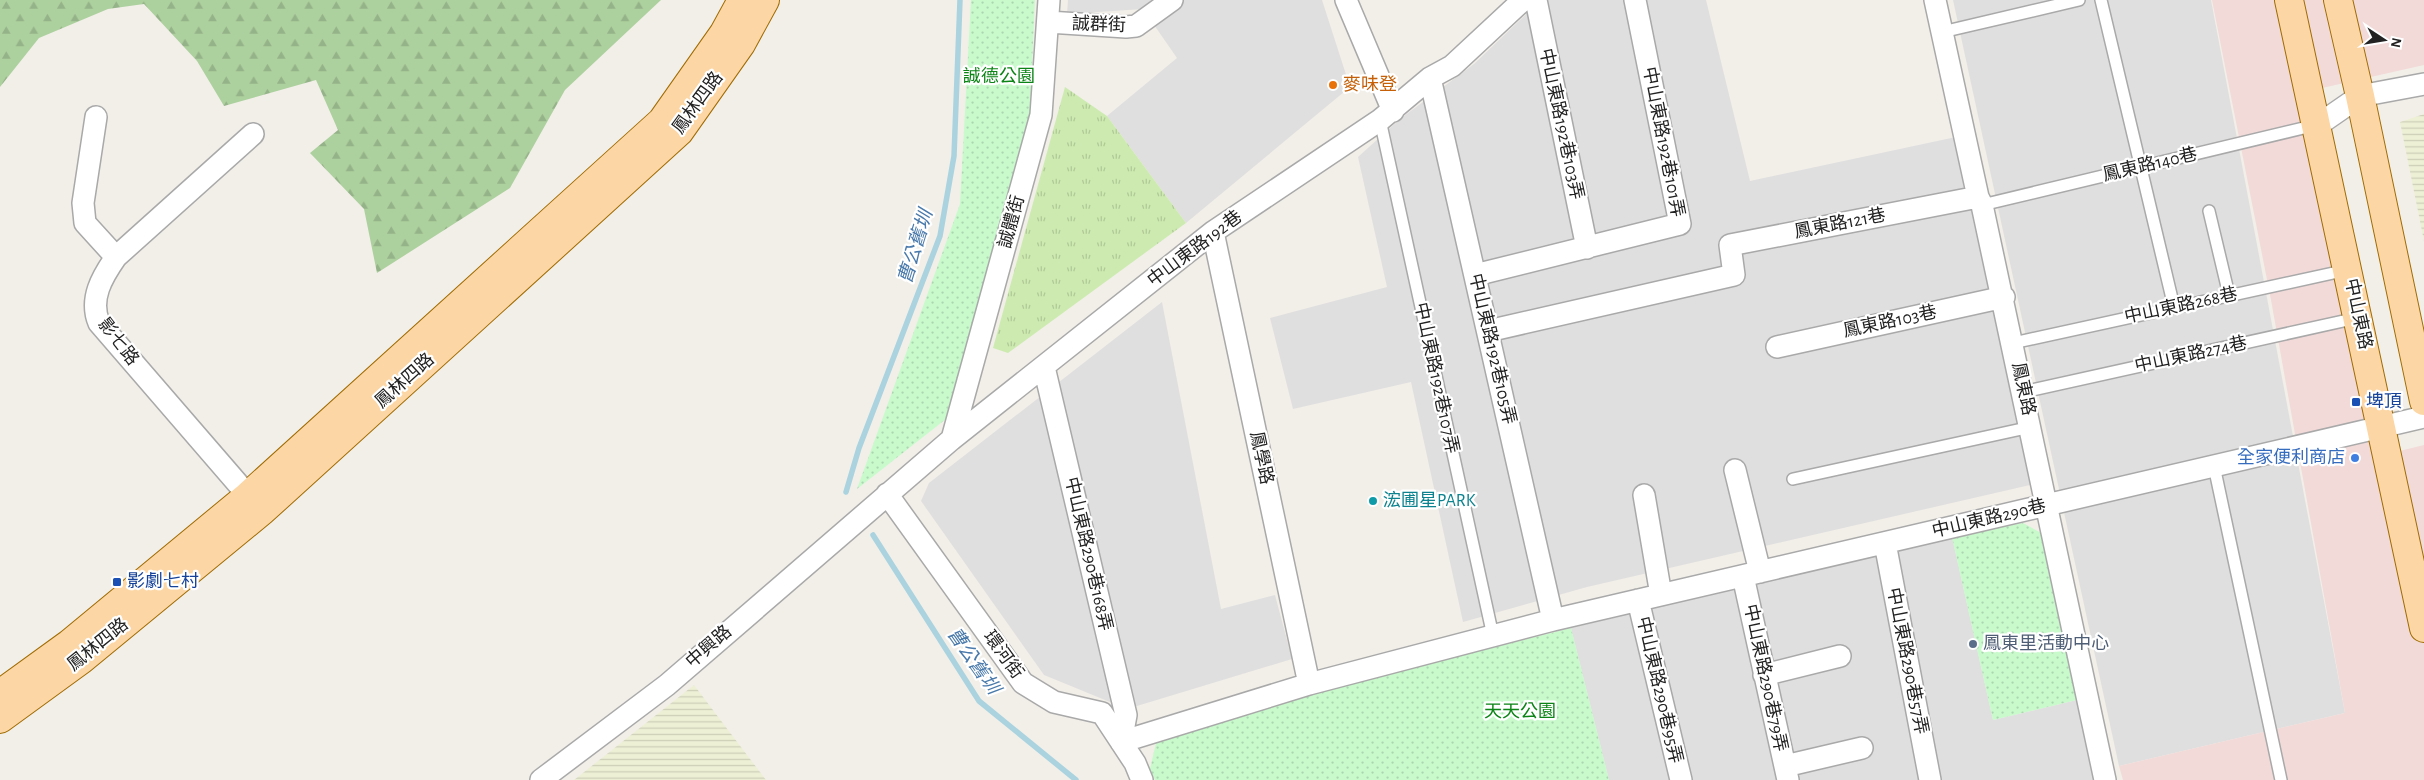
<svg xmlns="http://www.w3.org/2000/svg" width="2424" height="780" viewBox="0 0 2424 780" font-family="'Alegreya Sans','Noto Sans TC',sans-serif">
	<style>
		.residential { fill: #e0dfdf }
		.commercial { fill: #f2dad9 }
		.farmland { fill: url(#farmland-rules) }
		.grass { fill: url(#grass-tufts) }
		.forest { fill: url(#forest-firs) }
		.park { fill: url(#park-dots) }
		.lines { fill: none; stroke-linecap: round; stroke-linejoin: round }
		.stream { stroke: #aad3df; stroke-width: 5.5 }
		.lane-casing { stroke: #a9a9a9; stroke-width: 14 }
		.street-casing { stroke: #a9a9a9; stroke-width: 24 }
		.primary-casing { stroke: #a06b00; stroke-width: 30 }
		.lane { stroke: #fff; stroke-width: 11 }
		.street { stroke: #fff; stroke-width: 21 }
		.primary { stroke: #fcd6a4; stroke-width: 28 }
		.food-dot { fill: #e8710a; stroke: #fff; stroke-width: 2 }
		.transit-dot { fill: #1a4fb4; stroke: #fff; stroke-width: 2 }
		.shop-dot { fill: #3f7fe0; stroke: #fff; stroke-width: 2 }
		.culture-dot { fill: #0f9aa8; stroke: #fff; stroke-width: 2 }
		.service-dot { fill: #5c6f8a; stroke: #fff; stroke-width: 2 }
		.labels { text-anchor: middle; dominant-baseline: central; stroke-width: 4.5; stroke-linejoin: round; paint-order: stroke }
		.street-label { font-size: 18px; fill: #222; stroke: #fff }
		.park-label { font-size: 18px; fill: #0c8416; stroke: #fff }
		.food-label { font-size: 18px; fill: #c56008; stroke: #fff; text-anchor: start }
		.transit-label { font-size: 18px; fill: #164399; stroke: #fff; text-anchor: start }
		.shop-label { font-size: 18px; fill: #366cbe; stroke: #fff; text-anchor: end }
		.culture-label { font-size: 18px; fill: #0d838f; stroke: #fff; text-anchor: start }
		.service-label { font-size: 18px; fill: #4e5e75; stroke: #fff; text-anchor: start }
		.water-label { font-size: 19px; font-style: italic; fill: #4a7aab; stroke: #fff }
	</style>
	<defs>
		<pattern id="farmland-rules" width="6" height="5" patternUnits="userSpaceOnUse" patternTransform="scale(1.25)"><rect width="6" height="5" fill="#eef0d5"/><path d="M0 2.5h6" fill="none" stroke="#ccceb7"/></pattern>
		<pattern id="grass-tufts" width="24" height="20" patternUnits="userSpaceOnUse" patternTransform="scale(1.25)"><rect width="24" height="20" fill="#cdebb0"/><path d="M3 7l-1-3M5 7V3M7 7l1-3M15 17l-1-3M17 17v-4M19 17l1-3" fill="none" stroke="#b0c997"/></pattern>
		<pattern id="forest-firs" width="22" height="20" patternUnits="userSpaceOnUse" patternTransform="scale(1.25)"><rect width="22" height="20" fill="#add19e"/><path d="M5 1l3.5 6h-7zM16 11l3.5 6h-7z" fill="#95b388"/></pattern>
		<pattern id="park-dots" width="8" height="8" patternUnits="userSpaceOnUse" patternTransform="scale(1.25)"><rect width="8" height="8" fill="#c8facc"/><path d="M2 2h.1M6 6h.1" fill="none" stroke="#acd6af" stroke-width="1.8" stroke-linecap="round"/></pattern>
	</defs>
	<rect width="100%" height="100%" fill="#f2efe9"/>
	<path class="residential" d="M1068,0H1322L1350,87L1186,223L1107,116L1177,58L1143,9L1067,14Z
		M1541,0H1706L1750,181L1956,137L2030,485L1587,587L1463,622L1411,382L1293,409L1270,318L1387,287L1358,157L1400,119L1474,64Z
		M1953,0H2211L2345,713L2119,766Z
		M1162,302L1221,609L1275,595L1292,659L1127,709L1044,675L921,501L929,483Z
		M1952,537L1993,720L2081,699L2098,780H1609L1571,628Z"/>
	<path class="commercial" d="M2212,0H2424V65L2300,93L2379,456L2424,445V780H2123L2119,766L2345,713L2271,300Z"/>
	<path class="farmland" d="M2424,114V241L2400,122Z
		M694,685L766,780H574Z"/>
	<path class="grass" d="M1065,87L1107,116L1186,223L1008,353L993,348Z"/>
	<path class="forest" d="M0,0H661L565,90L510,188L377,273L364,209L310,153L338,130L316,80L224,106L197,61L144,4L108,9L39,38L0,87Z"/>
	<path class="park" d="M971,0H1035L1030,112L946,419L857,489L960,204Z
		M2023,523L2043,534L2081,699L1993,720L1952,537Z
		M1571,628L1609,780H1155L1150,769L1156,743L1344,685Z"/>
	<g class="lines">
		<path class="stream" d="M846,492L859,448L940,236L954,156L960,0
			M873,535L979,701L1076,780"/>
		<g class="lane-casing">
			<path id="lane" d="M2101,0L2174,307
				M1942,32L2079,0
				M1380,120L1493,636
				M1982,205L2316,125
				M2209,211L2229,295
				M2013,343L2347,270
				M2023,392L2357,318
				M2214,466L2281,780
				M1793,479L2031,427"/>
		</g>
		<g class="street-casing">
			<path id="street" d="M1346,0L1393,111
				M1536,0L1587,248
				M1935,0L1978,197L1982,205L2105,780
				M1048,22L1126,27L1136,26L1172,0
				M1430,78L1553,620
				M96,117L83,203L85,223L116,257
				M2318,125L2360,96L2424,84
				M253,134L116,257C102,277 89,299 99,323L258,507
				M1213,232L1309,684
				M1475,275L1680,224L1635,0
				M1488,331L1734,275L1730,245L1978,197
				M1777,347L2004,297
				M1044,367L1126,715L1121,742L1309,684L1553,620L2424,417
				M952,439L1041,115L1049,0
				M1735,470L1760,572
				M887,494L1023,683L1054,702L1102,713L1135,763L1142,780
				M1644,495L1661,595
				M1885,543L1930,780
				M1743,576L1788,780
				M1638,600L1681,780
				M1764,675L1840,656
				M1785,766L1862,748
				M541,780L667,685L952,439L1213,232L1380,120L1430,78L1452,66L1523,0"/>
		</g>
		<g class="primary-casing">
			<path id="primary" d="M2289,0L2424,628
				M2338,0L2360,96L2424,401
				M0,694L69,644L248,496L662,121L724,33L742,0
				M0,719L81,660L262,511L679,132L741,44L765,0"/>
		</g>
		<use href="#lane" class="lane"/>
		<use href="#street" class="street"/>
		<use href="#primary" class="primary"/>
	</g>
	<circle class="food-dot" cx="1333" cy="85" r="5"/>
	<g class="transit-dot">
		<rect x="2351" y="397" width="10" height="10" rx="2.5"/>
		<rect x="112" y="577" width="10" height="10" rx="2.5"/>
	</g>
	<circle class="shop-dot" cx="2355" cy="458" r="5"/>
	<circle class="culture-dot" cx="1373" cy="501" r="5"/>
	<circle class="service-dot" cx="1973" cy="644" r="5"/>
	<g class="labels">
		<g class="street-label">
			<text transform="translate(1099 25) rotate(2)">誠群街</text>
			<text transform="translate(698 103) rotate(-54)">鳳林四路</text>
			<text transform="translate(1561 124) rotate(78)">中山東路192巷103弄</text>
			<text transform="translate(1663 142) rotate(79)">中山東路192巷101弄</text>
			<text transform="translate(2150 165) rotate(-13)">鳳東路140巷</text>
			<text transform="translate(1012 222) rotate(-75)">誠體街</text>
			<text transform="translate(1840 224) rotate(-11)">鳳東路121巷</text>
			<text transform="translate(1195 249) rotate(-37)">中山東路192巷</text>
			<text transform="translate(2181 306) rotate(-12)">中山東路268巷</text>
			<text transform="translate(2358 314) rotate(78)">中山東路</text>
			<text transform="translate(1890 322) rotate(-12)">鳳東路103巷</text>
			<text transform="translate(118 342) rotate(52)">影七路</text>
			<text transform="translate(1492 349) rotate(77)">中山東路192巷105弄</text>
			<text transform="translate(2191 355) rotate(-12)">中山東路274巷</text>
			<text transform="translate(1436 378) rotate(78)">中山東路192巷107弄</text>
			<text transform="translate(405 381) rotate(-42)">鳳林四路</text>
			<text transform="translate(2023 389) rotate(78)">鳳東路</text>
			<text transform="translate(1261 458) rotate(78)">鳳學路</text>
			<text transform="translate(1989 519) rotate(-13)">中山東路290巷</text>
			<text transform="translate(1088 554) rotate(77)">中山東路290巷168弄</text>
			<text transform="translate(98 645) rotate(-39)">鳳林四路</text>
			<text transform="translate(709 647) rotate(-41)">中興路</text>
			<text transform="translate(1003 655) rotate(54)">環河街</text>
			<text transform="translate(1907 661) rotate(79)">中山東路290巷57弄</text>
			<text transform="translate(1765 678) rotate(78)">中山東路290巷79弄</text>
			<text transform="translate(1659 690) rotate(77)">中山東路290巷95弄</text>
		</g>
		<g class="park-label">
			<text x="999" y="77">誠德公園</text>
			<text x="1520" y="712">天天公園</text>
		</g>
		<g class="food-label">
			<text x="1343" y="85">麥味登</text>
		</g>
		<g class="transit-label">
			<text x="2366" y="402">埤頂</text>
			<text x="127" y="582">影劇七村</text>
		</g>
		<g class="shop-label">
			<text x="2345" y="458">全家便利商店</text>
		</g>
		<g class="culture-label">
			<text x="1383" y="501">浤圃星PARK</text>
		</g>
		<g class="service-label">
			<text x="1983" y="644">鳳東里活動中心</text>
		</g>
		<g class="water-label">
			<text transform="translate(916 247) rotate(-73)">曹公舊圳</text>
			<text transform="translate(973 661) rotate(55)">曹公舊圳</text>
		</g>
	</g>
	<g transform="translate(2384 40) rotate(102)" stroke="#ffffff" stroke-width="4" paint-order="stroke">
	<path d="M0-4L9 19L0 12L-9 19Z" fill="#222222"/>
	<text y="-8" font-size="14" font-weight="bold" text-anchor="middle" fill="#222222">N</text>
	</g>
</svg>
